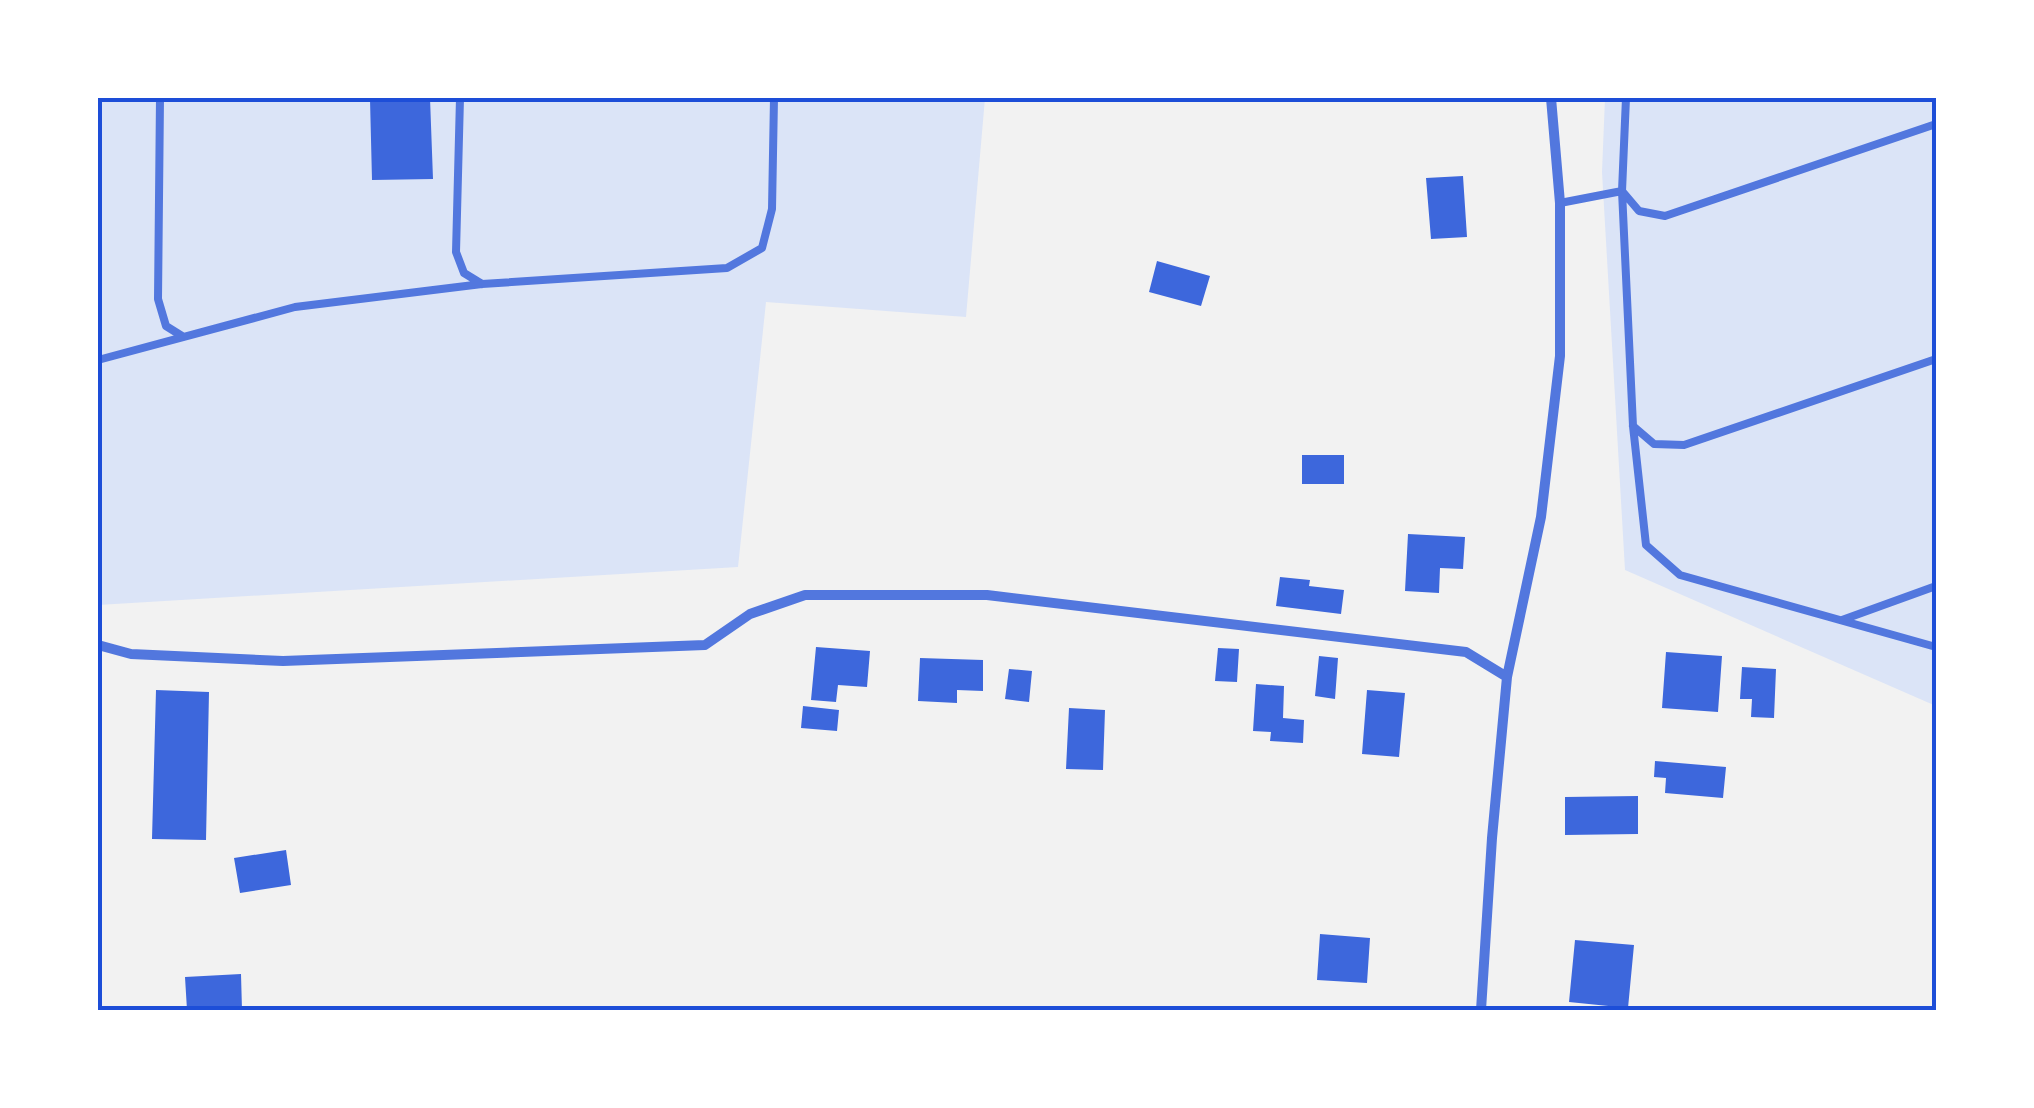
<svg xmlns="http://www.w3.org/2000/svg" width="2034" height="1108" viewBox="0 0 2034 1108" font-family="'PT Sans',sans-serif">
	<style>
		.green { fill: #dbe4f7 }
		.building { fill: #3d67dc }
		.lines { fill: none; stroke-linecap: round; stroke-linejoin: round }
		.service { stroke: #5277de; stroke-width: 8 }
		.minor { stroke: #5277de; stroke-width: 10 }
		.neatline { fill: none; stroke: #1d4ed8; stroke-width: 4 }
	</style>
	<rect width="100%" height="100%" fill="#f2f2f2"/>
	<path class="green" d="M98,98H985L966,317L766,302L738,567L98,605Z
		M1605,98H1936V706L1625,570L1602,172Z"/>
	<path class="building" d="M430,98L433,179L372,180L370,99Z
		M1463,176L1467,237L1431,239L1426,178Z
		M1157,261L1210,276L1201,306L1149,292Z
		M1302,455H1344V484H1302Z
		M1408,534L1465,537L1463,569L1440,568L1439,593L1405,591Z
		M1280,577L1310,580L1309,586L1344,590L1341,614L1276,606Z
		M816,647L870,651L867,687L838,685L836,702L811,700Z
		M1218,648L1239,649L1237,682L1215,681Z
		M1666,652L1722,656L1718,712L1662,708Z
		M1319,656L1338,658L1335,699L1315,696Z
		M920,658L983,660V691L957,690V703L918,701Z
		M1742,667L1776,669L1774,718L1751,717L1752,699H1740Z
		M1009,669L1032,671L1029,702L1005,699Z
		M1256,684L1284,686L1283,718L1304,720L1303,743L1270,741L1271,732L1253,731Z
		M156,690L209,692L206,840L152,839Z
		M1367,690L1405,693L1399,757L1362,754Z
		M803,706L839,710L837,731L801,728Z
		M1069,708L1105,710L1103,770L1066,769Z
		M1655,761L1726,767L1723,798L1665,793L1666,778L1654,777Z
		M1638,796V834L1565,835V797Z
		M286,850L291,885L240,893L234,858Z
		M1320,934L1370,938L1367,983L1317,980Z
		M1575,940L1634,945L1628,1008L1569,1002Z
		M241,974L242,1010H187L185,977Z"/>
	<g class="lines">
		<path class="service" d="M160,98L158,299L166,326L182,336
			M460,98L456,252L464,273L482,284
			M1626,98L1622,191L1633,426L1646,545L1680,575L1936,647
			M1560,203L1622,191L1639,211L1665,216L1936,124
			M98,360L295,307L482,284L727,268L762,248L772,209L774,98
			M1633,426L1654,444L1684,445L1936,359
			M1842,620L1936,586"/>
		<path class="minor" d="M98,645L131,654L283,661L705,645L750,614L805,595H987L1466,652L1507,677
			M1481,1010L1492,838L1507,677L1541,517L1560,356V203L1551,98"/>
	</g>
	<rect width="2034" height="1108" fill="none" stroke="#ffffff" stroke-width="200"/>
	<rect x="100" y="100" width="1834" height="908" class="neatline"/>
</svg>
